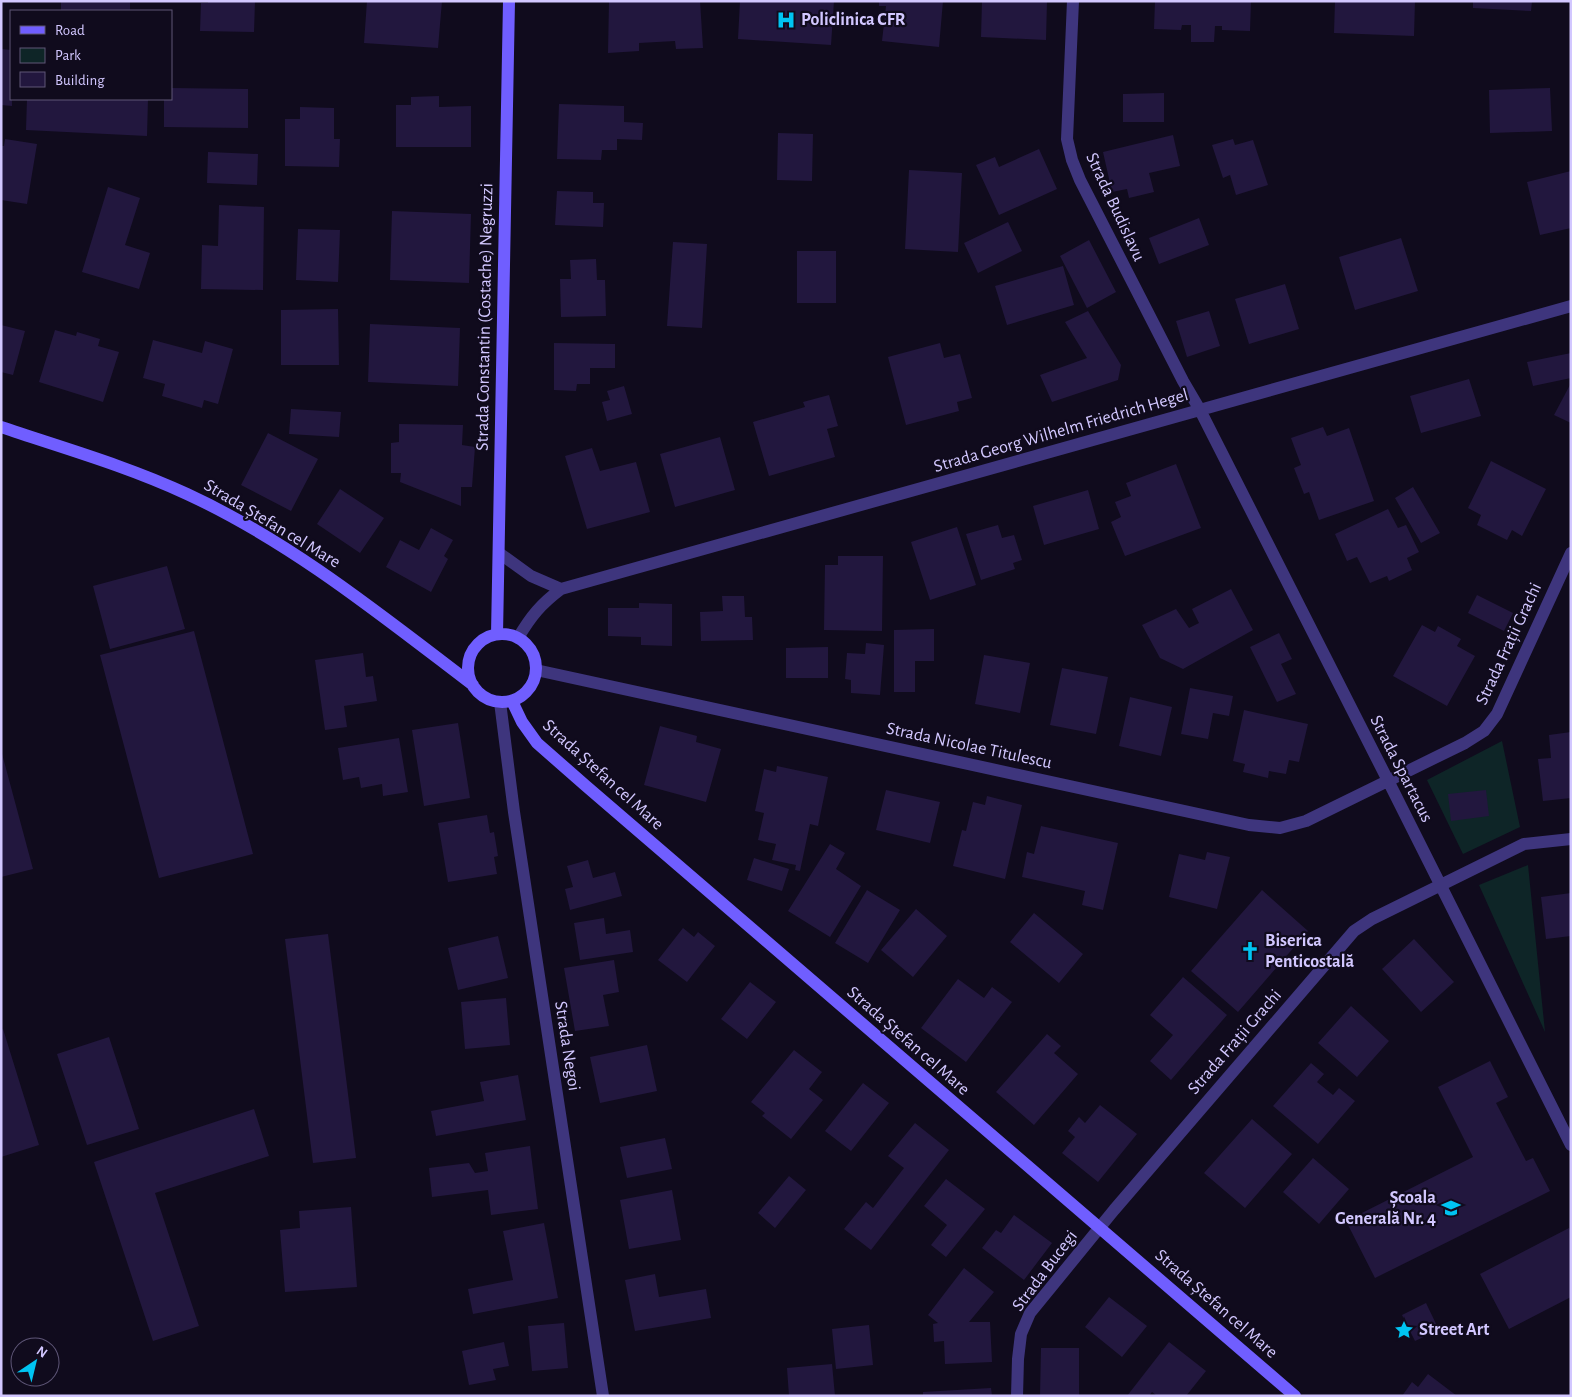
<svg xmlns="http://www.w3.org/2000/svg" width="1572" height="1397" viewBox="0 0 1572 1397" font-family="'Alegreya Sans',sans-serif">
	<style>
		.green { fill: #0e2527 }
		.building { fill: #22173e }
		.lines { fill: none; stroke-linecap: round; stroke-linejoin: round }
		.minor { stroke: #3e357d; stroke-width: 12 }
		.secondary { stroke: #705eff; stroke-width: 12 }
		.labels { text-anchor: middle; dominant-baseline: central; stroke-width: 4.5; stroke-linejoin: round; paint-order: stroke }
		.poi-label { font-size: 18px; font-weight: bold; fill: #d2c7ff; stroke: #100b1d; text-anchor: start }
		.street-label { font-size: 18px; fill: #d2c7ff; stroke: #100b1d }
	</style>
	<rect width="100%" height="100%" fill="#100b1d"/>
	<path class="green" d="M1502,741L1520,827L1463,854L1427,780Z
		M1528,865L1545,1032L1479,885Z"/>
	<path class="building" d="M61,1H130V11H61Z
		M208,1H255L254,32L200,31L201,3H208Z
		M367,1H442L438,48L364,43Z
		M609,1H700L703,48L676,49L675,41L639,43V51L608,53Z
		M740,1H834L831,45L738,39Z
		M879,1H943L939,47L882,41L886,6H879Z
		M982,1H1047L1046,40L981,37Z
		M1155,1H1251L1250,31L1222,30V26H1215L1214,42H1191V25H1182L1181,30L1154,29Z
		M1335,1H1415L1414,36L1334,33Z
		M1473,1H1532L1531,11L1473,8Z
		M1,49L11,50L12,106L1,105Z
		M171,88L248,89V128L164,127V99H171Z
		M1550,88L1552,131L1490,133L1489,90Z
		M1164,93V122H1123V94Z
		M439,96V107L471,106V147H396V105H411V97Z
		M27,99H148L147,136L26,130Z
		M559,104L624,106V122L643,123L642,140L617,139V150H602L601,160L557,159Z
		M300,107L334,108V139H340L339,167L285,166V119H300Z
		M778,133L813,134L812,181L777,180Z
		M1173,135L1180,166L1149,173L1154,192L1129,198L1127,189L1112,192L1103,152Z
		M5,139L37,144L27,204L1,200V146H4Z
		M1233,139L1235,145L1253,140L1268,185L1236,195L1230,175L1223,178L1212,145Z
		M1039,149L1057,189L999,215L976,165L995,157L999,167Z
		M208,152L258,154L257,185L207,183Z
		M909,170L962,173L958,252L905,249Z
		M1571,171V228L1540,235L1527,182Z
		M108,187L140,198L125,245L150,253L139,289L82,272Z
		M557,191L593,192V203H604L603,227L555,225Z
		M219,205L264,207L263,290L201,289L202,245L218,246Z
		M392,211L471,214L469,283L390,280Z
		M1199,218L1209,245L1159,264L1149,238Z
		M1008,222L1022,251L978,273L964,243Z
		M298,229L340,230L338,282L296,280Z
		M1401,238L1418,291L1355,310L1339,257Z
		M1089,240L1116,292L1087,308L1060,256Z
		M673,242L707,244L702,328L667,326Z
		M797,251H836V303H797Z
		M596,259L597,280H605L606,316L561,317L560,279H571L570,260Z
		M1063,266L1074,305L1007,325L995,286Z
		M1285,284L1299,329L1249,344L1235,299Z
		M338,309L339,365H281V310Z
		M1088,311L1121,365L1118,380L1052,402L1040,375L1087,358L1065,322Z
		M1209,311L1220,346L1187,357L1176,321Z
		M370,324L460,328L458,386L368,382Z
		M1,325L25,331L13,375L1,372Z
		M55,330L76,336L77,332L100,339L98,346L119,352L103,402L39,382Z
		M153,340L202,353L205,341L233,349L218,404L204,400L202,408L162,396L165,384L143,378Z
		M554,343L615,344V368H590V384H577L576,391L554,390Z
		M940,343L944,358L960,354L972,398L957,402L959,411L906,425L888,357Z
		M1571,353V378L1533,386L1527,362Z
		M1469,379L1481,416L1421,433L1410,396Z
		M1571,383V423L1554,415Z
		M624,386L632,414L607,421L602,402L610,400L607,391Z
		M829,395L838,426L827,429L835,457L769,476L753,422L805,407L803,402Z
		M291,409L341,412L339,437L289,434Z
		M399,424L463,425L462,445L475,447L472,487H461V506L400,482L401,473H391V443L399,442Z
		M1323,427L1327,436L1349,428L1374,501L1319,520L1309,492L1304,494L1294,468L1301,465L1291,438Z
		M268,433L318,459L291,511L241,485Z
		M720,437L735,490L675,507L660,454Z
		M592,448L600,471L636,462L650,512L587,529L565,456Z
		M1491,461L1546,489L1522,536L1512,530L1507,540L1477,525L1481,515L1468,508Z
		M1176,464L1201,528L1125,556L1111,522L1121,517L1115,502L1131,496L1126,483Z
		M1413,487L1440,533L1421,543L1395,498Z
		M340,489L384,518L360,553L317,524Z
		M1088,490L1099,529L1044,545L1033,506Z
		M1388,509L1398,528L1406,525L1419,552L1407,558L1412,570L1389,581L1387,576L1370,583L1357,557L1347,561L1335,534Z
		M998,525L1002,538L1014,535L1022,560L1013,563L1015,569L981,580L966,534Z
		M957,527L976,585L930,600L911,542Z
		M431,528L453,540L444,556L448,559L431,592L386,567L400,540L419,550Z
		M838,556H883L882,631L824,630L825,565H838Z
		M167,566L185,629L110,649L93,586Z
		M1231,589L1253,630L1183,669L1160,658L1142,625L1176,609L1189,628L1199,623L1192,609Z
		M1477,595L1513,613L1504,631L1468,613Z
		M722,596H744L745,617H752L753,640L701,641L700,612L723,611Z
		M639,603L672,604V646L641,645V637L608,636V608H639Z
		M1422,625L1435,632L1438,626L1461,639L1457,646L1475,656L1447,706L1393,676Z
		M934,629V661H915V692H894V630Z
		M194,631L253,854L159,878L100,655Z
		M1279,633L1292,659L1281,664L1296,694L1277,702L1250,647Z
		M866,643L884,645L880,695L851,693V680L845,679L847,653L865,654Z
		M828,647V678H786V648Z
		M363,653L366,677L373,676L377,701L344,706L347,727L325,730L315,660Z
		M984,655L1030,663L1020,713L975,704Z
		M1062,668L1108,677L1096,734L1050,725Z
		M1190,688L1233,696L1229,716L1213,713L1208,739L1181,734Z
		M1130,697L1172,707L1161,756L1119,746Z
		M1244,710L1308,724L1299,762L1289,760L1286,774L1269,771L1268,778L1243,772L1245,764L1233,761Z
		M458,723L470,798L424,806L412,730Z
		M660,726L697,736L696,742L721,749L706,802L644,785Z
		M1571,732V798L1543,801L1538,759L1551,758L1549,735Z
		M399,738L408,792L383,796L382,784L361,788L359,777L343,780L338,748Z
		M1,750L33,869L1,877Z
		M777,766L828,777L818,826L810,824L800,871L795,870L796,865L772,860L776,844L758,840L764,813L755,811L764,769L776,772Z
		M886,790L940,802L930,843L876,830Z
		M1486,790L1489,816L1451,821L1448,794Z
		M987,796L1022,805L1005,879L953,866L962,830L966,831L973,802L985,805Z
		M487,815L490,833L494,832L498,856L494,857L497,874L448,882L438,823Z
		M1041,826L1118,843L1103,910L1082,905L1085,891L1022,877L1027,852L1034,854Z
		M830,844L845,853L836,869L861,886L830,937L788,911Z
		M1207,852L1230,857L1217,909L1169,897L1179,854L1205,860Z
		M754,858L789,869L782,891L747,880Z
		M588,860L593,878L615,872L622,896L570,910L565,889L573,887L567,866Z
		M867,890L900,910L868,963L835,943Z
		M1262,890L1308,931L1238,1012L1191,971Z
		M1571,893V936L1546,939L1541,897Z
		M916,909L947,936L913,977L881,950Z
		M1034,913L1083,954L1059,983L1010,942Z
		M604,918L606,934L630,930L633,952L580,960L574,923Z
		M683,928L694,937L698,932L715,946L687,982L658,960Z
		M328,934L356,1158L313,1163L285,939Z
		M498,936L508,978L458,990L448,948Z
		M1414,939L1454,982L1421,1012L1382,969Z
		M614,960L619,992L603,995L609,1026L575,1031L564,968Z
		M1183,977L1227,1015L1171,1080L1150,1061L1173,1035L1150,1015Z
		M958,979L984,998L992,987L1012,1002L966,1062L921,1028Z
		M750,982L776,1002L747,1039L721,1019Z
		M506,998L510,1045L465,1049L461,1002Z
		M1351,1006L1389,1041L1357,1077L1318,1043Z
		M3,1029L39,1145L1,1157V1030Z
		M1047,1034L1061,1046L1054,1053L1078,1074L1034,1125L996,1092Z
		M109,1037L139,1129L87,1145L57,1054Z
		M647,1045L657,1091L600,1103L590,1057Z
		M794,1050L822,1072L809,1089L823,1100L791,1139L762,1116L765,1113L751,1102Z
		M1490,1061L1508,1097L1496,1103L1526,1161L1533,1158L1550,1191L1375,1278L1346,1221L1473,1157L1438,1087Z
		M1311,1063L1324,1074L1317,1082L1333,1095L1339,1088L1355,1101L1318,1144L1273,1106Z
		M518,1075L526,1120L436,1136L431,1111L484,1101L480,1082Z
		M863,1083L889,1103L851,1151L825,1131Z
		M1100,1105L1137,1134L1098,1182L1062,1153L1075,1137L1068,1131L1079,1117L1085,1123Z
		M254,1109L269,1156L155,1193L199,1326L153,1341L94,1162Z
		M1252,1119L1292,1154L1245,1208L1204,1173Z
		M915,1123L949,1150L871,1250L844,1229L866,1202L873,1208L904,1168L888,1156Z
		M665,1138L672,1169L627,1178L620,1147Z
		M530,1146L538,1209L491,1215L488,1190L432,1197L429,1168L469,1163L475,1173L488,1171L485,1153Z
		M1313,1158L1349,1189L1319,1224L1283,1192Z
		M789,1176L806,1190L775,1228L758,1213Z
		M946,1179L985,1209L946,1257L931,1245L947,1225L924,1206Z
		M672,1190L681,1240L629,1249L620,1200Z
		M351,1207L357,1287L285,1292L280,1230L300,1228L299,1211Z
		M1014,1215L1052,1243L1024,1280L982,1248L996,1230L1001,1233Z
		M544,1223L558,1298L473,1314L468,1289L513,1280L503,1231Z
		M1569,1228L1571,1232V1297L1509,1329L1480,1274Z
		M964,1268L994,1292L969,1322H990L992,1362L945,1364L944,1341L934,1342L933,1324L938,1323L928,1315Z
		M655,1274L659,1297L706,1289L711,1318L635,1331L625,1280Z
		M1109,1297L1147,1326L1122,1357L1085,1327Z
		M1426,1303L1439,1330L1415,1341L1402,1315Z
		M564,1323L568,1368L532,1371L528,1326Z
		M869,1325L873,1365L836,1369L832,1329Z
		M504,1342L509,1366L493,1369L496,1380L469,1385L462,1351Z
		M1169,1342L1206,1371L1186,1396H1157L1152,1392L1149,1396H1127Z
		M1041,1348H1079V1396H1040Z
		M832,1364L835,1396H789L787,1368Z
		M1428,1374L1457,1396H1402L1412,1382L1418,1387Z
		M991,1388L992,1396H923V1392Z"/>
	<g class="lines">
		<path class="minor" d="M1073,1L1067,139L1072,160L1080,180L1183,381L1200,410C1324,655 1449,899 1571,1145
			M499,553L531,576L561,589
			M518,638C531,616 541,604 561,589L1571,306
			M536,670L1249,825L1280,828L1306,821L1465,743L1484,731L1497,714L1571,553
			M500,702L514,812L603,1396
			M1017,1396L1018,1359L1021,1334L1030,1313L1114,1210L1354,931L1372,919L1524,844L1571,839"/>
		<path class="secondary" d="M1,427C63,448 127,466 187,494C291,542 381,615 473,685
			M497,634L509,1
			M468 668a34 34 0 1 1 68 0a34 34 0 1 1-68 0Z
			M512,701L522,722L537,743L586,786L1295,1396"/>
	</g>
	<defs>
		<g id="hospital-bare" transform="scale(1.5)"><path d="M-5-5h3v3.5h4V-5h3V5h-3V1.5h-4V5h-3Z" fill="#00c4f2" stroke="#100b1d" stroke-width="2.5" paint-order="stroke"/></g>
		<g id="church-bare" transform="scale(1.5)"><path d="M-1.2-6h2.4v3.5h3.3v2.4h-3.3V6h-2.4V-.1h-3.3v-2.4h3.3Z" fill="#00c4f2" stroke="#100b1d" stroke-width="2.5" paint-order="stroke"/></g>
		<g id="school-bare" transform="scale(1.5)"><path d="M0-5L7-2L0 1L-7-2ZM-4 1L0 2.5L4 1V4Q0 6-4 4Z" fill="#00c4f2" stroke="#100b1d" stroke-width="2.5" paint-order="stroke"/></g>
		<g id="sight-bare" transform="scale(1.5)"><path d="M0-6L1.8-2.2L6-1.7L2.9 1.2L3.7 5.4L0 3.3L-3.7 5.4L-2.9 1.2L-6-1.7L-1.8-2.2Z" fill="#00c4f2" stroke="#100b1d" stroke-width="2.5" paint-order="stroke"/></g>
	</defs>
	<g fill-rule="evenodd">
		<use href="#hospital-bare" x="786" y="20"/>
		<use href="#church-bare" x="1250" y="951"/>
		<use href="#school-bare" x="1451" y="1208"/>
		<use href="#sight-bare" x="1404" y="1330"/>
	</g>
	<g class="labels">
		<g class="poi-label">
			<text x="801" y="20">Policlinica CFR</text>
			<text x="1265" y="941">Biserica<tspan x="1265" dy="21">Penticostală</tspan></text>
			<text x="1436" y="1198" text-anchor="end">Școala<tspan x="1436" dy="21">Generală Nr. 4</tspan></text>
			<text x="1419" y="1330">Street Art</text>
		</g>
		<g class="street-label">
			<text transform="translate(1115 207) rotate(65)">Strada Budislavu</text>
			<text transform="translate(485 317) rotate(-89)">Strada Constantin (Costache) Negruzzi</text>
			<text transform="translate(1061 431) rotate(-16)">Strada Georg Wilhelm Friedrich Hegel</text>
			<text transform="translate(272 524) rotate(31)">Strada Ștefan cel Mare</text>
			<text transform="translate(1509 644) rotate(-65)">Strada Frații Grachi</text>
			<text transform="translate(969 746) rotate(12)">Strada Nicolae Titulescu</text>
			<text transform="translate(1401 769) rotate(63)">Strada Spartacus</text>
			<text transform="translate(603 775) rotate(42)">Strada Ștefan cel Mare</text>
			<text transform="translate(908 1041) rotate(41)">Strada Ștefan cel Mare</text>
			<text transform="translate(1235 1042) rotate(-49)">Strada Frații Grachi</text>
			<text transform="translate(567 1046) rotate(81)">Strada Negoi</text>
			<text transform="translate(1045 1271) rotate(-53)">Strada Bucegi</text>
			<text transform="translate(1216 1304) rotate(41)">Strada Ștefan cel Mare</text>
		</g>
	</g>
	<rect width="1572" height="1397" fill="none" stroke="#d2c7ff" stroke-width="5"/>
	<rect x="10" y="10" width="162" height="90" fill="#100b1d" stroke="#5e5677"/>
	<rect x="20" y="26" width="25" height="8" fill="#705eff" stroke="#5e5677"/>
	<text x="55" y="35" font-size="15" fill="#d2c7ff">Road</text>
	<rect x="20" y="48" width="25" height="15" fill="#0e2527" stroke="#5e5677"/>
	<text x="55" y="60" font-size="15" fill="#d2c7ff">Park</text>
	<rect x="20" y="72" width="25" height="15" fill="#22173e" stroke="#5e5677"/>
	<text x="55" y="85" font-size="15" fill="#d2c7ff">Building</text>
	<g transform="translate(35 1362) rotate(35)"><circle r="24" fill="#100b1d" stroke="#5e5677"/>
	<path d="M0-4L9 19L0 12L-9 19Z" fill="#00c4f2"/>
	<text y="-8" font-size="14" font-weight="bold" text-anchor="middle" fill="#d2c7ff">N</text>
	</g>
</svg>
